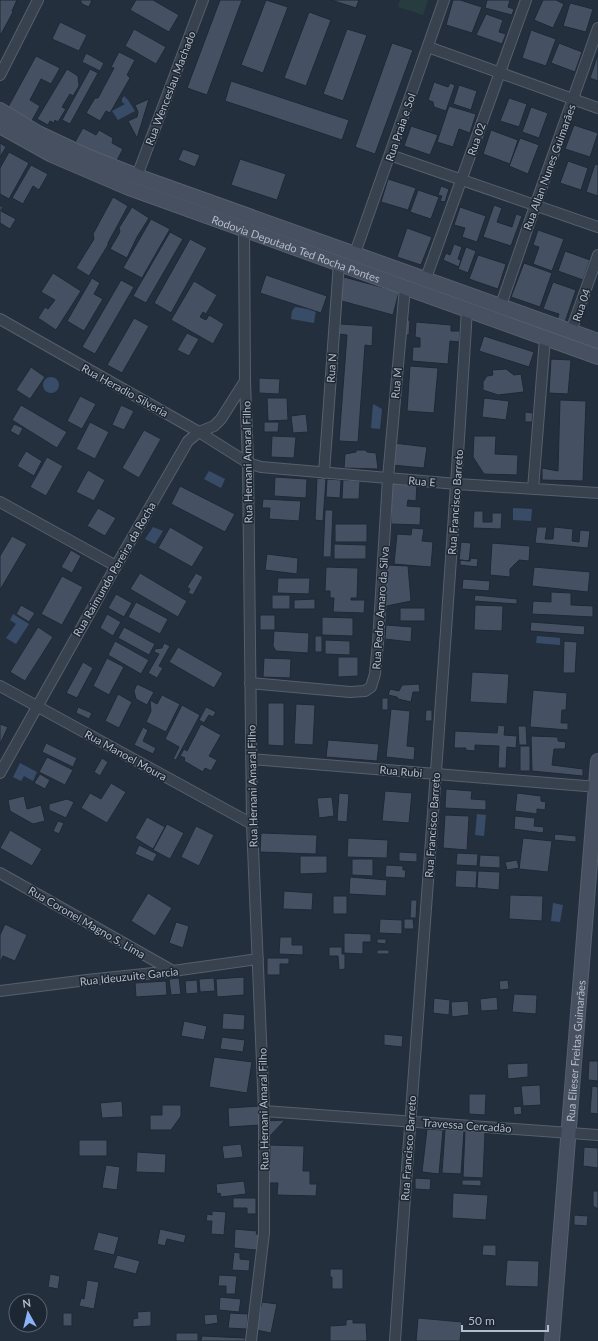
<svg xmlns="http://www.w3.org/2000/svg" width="598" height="1341" viewBox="0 0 598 1341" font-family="Lato,sans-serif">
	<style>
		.green { fill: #263c3f }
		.water { fill: #394c67 }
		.building { fill: #455162; stroke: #1f2835 }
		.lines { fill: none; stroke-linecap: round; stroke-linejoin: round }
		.street-casing { stroke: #565f6c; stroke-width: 12 }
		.secondary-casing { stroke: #565f6c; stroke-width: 16 }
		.street { stroke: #38414e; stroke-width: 10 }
		.secondary { stroke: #465061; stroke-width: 14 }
		.labels { text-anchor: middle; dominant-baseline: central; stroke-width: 3; stroke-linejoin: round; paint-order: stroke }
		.street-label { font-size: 11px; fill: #b4bcc9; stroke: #1d2633 }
	</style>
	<rect width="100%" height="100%" fill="#242f3e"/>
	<path class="green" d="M400,0H428L423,15L398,7Z"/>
	<path class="water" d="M124,96L128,100L135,111L118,120L112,111L125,104L122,102V99Z
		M295,307L316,310L314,323L291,319L292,311Z
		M43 385a8 8 0 1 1 16 0a8 8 0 1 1-16 0Z
		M373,404L382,409L380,429L371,428Z
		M209,471L225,479L221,488L204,479Z
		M513,508L532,509L531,521L513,520Z
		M153,527L163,531L155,544L145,539Z
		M13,614L29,624L16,644L6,638L16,624L10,620Z
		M537,636L560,638V645L536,643Z
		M20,763L37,772L33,781L24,776L21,781L13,777Z
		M477,814L486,815L484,836L475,835Z
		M553,903L563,905L560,922L551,921Z"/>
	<path class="building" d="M0,0H17L12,11L13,12L1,34H0Z
		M80,0H92L89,7L82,4Z
		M136,0H153L179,15L169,32L130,10Z
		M220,0H242L207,95L187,88Z
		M266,0L288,7L263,73L241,65Z
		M331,0H359L356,8Z
		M453,0H460L482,7L472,33L446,25Z
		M487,0H510L508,7L514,9L512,15L485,8Z
		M543,0H556L564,4L553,28L534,20Z
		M570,3L593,9L586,32L563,26Z
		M309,12L331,20L306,86L284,78Z
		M486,14L503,20L499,32L506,34L502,44L476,35Z
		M60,22L87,35L79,51L52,39Z
		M134,29L166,47L156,64L125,46Z
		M347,29L367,35L343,101L323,94Z
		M531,30L556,39L546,66L522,58Z
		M392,43L413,50L375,154L355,147Z
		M559,43L582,52L575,72L551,63Z
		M119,52L135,60L127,75L130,78L110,113L106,111L100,121L86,113L95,98H98L114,68L111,67Z
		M86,53L104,63L100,71L82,62Z
		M598,54V81L590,78Z
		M36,56L60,68L51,84L41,79L30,100L40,106L31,122L7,109Z
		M67,69L78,76L79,86L73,96L70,94L62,107L66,109L58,122L55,120L54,123L50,121L48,125L37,119Z
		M90,69L98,73L70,124L62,120Z
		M231,81L349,120L342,140L225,101Z
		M434,82L448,87L450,83L455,85L446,111L434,107L433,102L428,100Z
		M459,85L477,91L471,110L453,104Z
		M509,98L527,104L519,127L500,121Z
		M149,99L137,138L128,121L137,117L138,112L135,105Z
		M449,106L476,114L470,133L459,129L453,147L437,142Z
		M531,107L548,113L539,138L522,132Z
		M574,125L598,133L590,157L565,149Z
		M411,126L438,135L430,155L404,146Z
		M83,128L96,135L99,130L113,138L112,143L123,149L115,164L75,142Z
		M491,130L518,140L510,164L483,154Z
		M520,138L539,145L528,174L509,166Z
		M0,143L6,147L0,157Z
		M183,149L200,155L195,167L178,160Z
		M9,152L29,163L9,199L0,194V168Z
		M240,159L286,174L277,200L231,185Z
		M568,161L588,168L581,190L560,183Z
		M595,164L598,165V196L586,192Z
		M31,165L48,174L39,190L33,186L23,204L12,198Z
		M388,179L416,188L408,210L381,202Z
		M441,186L449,189L445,202L440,201L442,196L438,195Z
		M418,190L439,197L431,219L410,212Z
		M113,197L128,206L108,243V245L89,276L76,268L94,239L93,234Z
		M0,205L3,207L1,211L16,219L10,229L0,223Z
		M494,205L502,208L497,222L512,227L516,214L522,216L511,246L483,237Z
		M132,207L149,218L137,237L127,258L110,249L120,232L119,228Z
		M460,207L486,216L477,242L462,237L465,228L454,225Z
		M151,219L170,229L142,278L123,268Z
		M407,228L432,237L421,265L397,257Z
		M538,230L564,239L552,271L533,264L539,247L533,245Z
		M170,232L183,239L146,303L133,296Z
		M190,239L207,248L171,313L154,303Z
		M454,244L462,247L458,259L461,260L459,267L443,260L446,253L450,255Z
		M466,247L476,251L468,273L458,269Z
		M565,251L590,260L583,280L558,271Z
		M478,255L506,264L498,289L469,279Z
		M524,263L552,273L540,307L511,297Z
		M53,273L81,291L56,330L38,318L45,307L48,309L55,300L41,292Z
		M266,275L327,296L321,313L260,293Z
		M344,277L399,292L393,315L338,300Z
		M92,278L100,283L94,294L103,299L84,331L67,321Z
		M121,280L134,287L95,354L82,347Z
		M194,281L217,295L206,314L203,312L200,317L206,320L209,315L224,324L213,344L171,320Z
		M553,282L576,290L565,322L557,320L559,314L543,309Z
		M134,318L149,326L122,373L107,365Z
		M404,320H410L409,335H404Z
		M416,322L451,325V331H460L459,342L450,341L448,364L412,361L413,347H420V338L415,337Z
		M340,324L373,326L372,346L365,345L358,442L339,441L347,335L339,334Z
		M187,333L199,339L189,356L177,350Z
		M484,336L534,352L529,367L479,351Z
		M551,359L571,360L568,394L549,393Z
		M410,366L438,368L434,413L407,411Z
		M31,367L45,377L30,399L16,390Z
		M506,369L514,375L521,374L524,392L498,395L483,390V382L487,376L493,375L492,370Z
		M259,378L280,379L279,394L259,393Z
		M80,396L96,404L82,429L67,421Z
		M267,398H287L288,420L268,421Z
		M484,398L509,401L506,420L482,417Z
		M560,400L586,401L583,481L542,480V468L558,471Z
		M21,405L67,432L57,448L12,420Z
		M121,405L134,411L124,430L112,425Z
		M525,412L533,413L532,422H525Z
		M306,414L308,432L293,433L291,416Z
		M90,422L109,432L95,459L76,449Z
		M264,422H279L278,432H264Z
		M14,424L23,428L19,436L10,431Z
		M144,430L161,439L139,478L122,468Z
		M272,436L296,437L294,458L271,457Z
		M474,436H496L495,454L518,455L517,475L484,474L473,457Z
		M394,443L427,447L424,468L392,465Z
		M356,450H365L367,452L376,453L378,469L344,468L345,454L356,452Z
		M26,451L42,461L34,476L17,466Z
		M47,457L63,466L46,496L30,487Z
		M88,470L105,480L94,501L76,492Z
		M275,477L307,479L306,498L274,496Z
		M317,478L326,479L323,521L315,520Z
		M327,479L341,480L340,498L326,497Z
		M343,480L360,481L359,499H342Z
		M392,483L417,484L416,501L408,500L407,506L421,507L420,525L391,524Z
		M180,486L235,514L225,532L171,504Z
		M263,499L301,501L299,521L269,519L270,508H262Z
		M98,508L116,518L105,536L87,526Z
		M325,510H333L331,557H323Z
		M474,511H483V522H492V513H502L501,529L473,528Z
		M335,524H367V542H335Z
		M170,527L204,547L192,567L158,548Z
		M537,527H547L545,539H553L554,527L573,529L572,541L579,542L580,530L590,531L588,548L535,543Z
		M412,528L424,529L422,541L433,542L431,567L394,564L397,534L411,535Z
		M12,536L27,544L0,590V556Z
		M461,542L471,543L469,561L459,560Z
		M492,543L530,546L529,561L519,560L510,569V577L490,575Z
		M334,544L366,545V559H334Z
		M71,550L81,556L72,573L61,567Z
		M267,554L298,558L297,574L265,570Z
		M471,558L478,559L477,567L460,565V560L470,561Z
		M387,565L408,566L411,601L382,607Z
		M326,567L358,568L357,598H351V600H365L364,613L333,612L334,598H330V591H325Z
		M534,567L590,572L588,592L532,586Z
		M140,573L187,601L178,617L130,589Z
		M196,573L203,577L193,595L188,593L190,589L187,587Z
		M62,576L83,587L62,625L41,614Z
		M278,578H310L309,594L277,593Z
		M463,579L490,581L489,591L462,589Z
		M551,592L571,593V605L593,606V617L532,614L533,601L551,602Z
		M116,594L132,603L124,617L108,608Z
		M272,595H290V609H272Z
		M475,595L517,599V604L474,601Z
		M315,599V609H294V600Z
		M136,602L168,619L160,634L128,617Z
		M21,605L35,613L29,622L16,614Z
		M475,605L503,606L502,631L474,630Z
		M400,608H425V621H400Z
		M107,614L121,622L113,636L100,628Z
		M260,615H275V630H260Z
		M322,617L353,618V636L322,635Z
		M531,622L585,626L584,635L530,631Z
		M386,625L412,627L411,642L385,639Z
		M38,627L53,637L25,681L10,672Z
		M124,627L155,644L149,655L118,638Z
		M274,631L309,633L308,653L276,651L273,646Z
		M315,636H322V652H315Z
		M325,640L350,641V655L325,654Z
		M115,641L149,660L141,674L108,655Z
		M564,641L577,642L575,673H563Z
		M164,643L170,646L159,666L163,668L157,678L148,673L159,654L154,652L155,649L162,648Z
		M178,647L223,673L214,688L169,662Z
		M338,657H358V676L338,677Z
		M107,658L124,667L109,695L93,686Z
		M264,658L291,659L290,678L263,677Z
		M83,662L93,668L77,698L66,693Z
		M472,672L509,674L507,704L470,702Z
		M137,684L154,692L147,705L136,699L134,691Z
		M419,684L420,692H413L411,702L398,699L397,697L388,695L390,689L399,691L402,685Z
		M533,690L567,693L566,710H562L561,723H568V730L530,727Z
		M118,694L132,702L119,728L105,721Z
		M162,695L180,704L166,732L146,722L151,711L150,700L157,704Z
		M382,698H388V710H382Z
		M268,703H284V746L268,745Z
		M296,704L315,705L313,745L294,744Z
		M182,705L200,715L176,760L173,759L179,747L165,739Z
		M78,707L92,713L89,719L76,713Z
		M206,707L216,712L213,717L209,715L204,723L199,720Z
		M391,709L410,711L407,746L415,747L414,760L386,757Z
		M426,710H432V721H425Z
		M0,724L8,727L0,744Z
		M201,724L221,735L209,756L217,760L211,771L205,768L203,772L184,761L185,758L180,756L184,749L187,751Z
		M498,725L505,726L504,735L517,736L516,748L507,747L506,768H498L499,746L475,745V751L465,750L466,748H454L455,731L497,733Z
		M518,726H526L527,745H519Z
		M143,727L148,730L143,741L156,748L153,754L134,745Z
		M531,736L558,737V741L566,742L565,749H554L552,765L583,769V776L532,771Z
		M328,740L379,744L377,761L326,757Z
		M46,743L77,758L73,767L42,752Z
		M520,746H530V771H520Z
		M47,757L73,770L65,785L39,772Z
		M102,758L108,762L100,776L94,772Z
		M40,774L50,780L45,789L34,783Z
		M111,783L126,792L107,823L81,808L90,793L101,799Z
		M446,789L472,791L471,799L486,800V810L445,808Z
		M385,791L412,793L409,823L382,821Z
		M339,793L349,794L347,822L337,821Z
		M517,793L541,796V801L546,802L545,810L537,809V814L515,811Z
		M24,796L27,809L41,805L45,821L33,824L10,811L8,800Z
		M332,797L334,816L319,818L317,798Z
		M67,799L74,802L66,818L49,810V804Z
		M445,815L469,816L467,850L443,848Z
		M515,816L535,818L534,826L544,827L543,833L514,829Z
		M147,817L165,827L153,849L135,838Z
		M58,821L64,823L59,834L53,831Z
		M167,824L184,833L170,859L153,850Z
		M196,826L214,835L199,866L181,857Z
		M10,830L42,849L32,866L0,848Z
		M261,833L317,835L316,854L260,852Z
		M555,834L576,836V842L554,840Z
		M348,838L388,840L387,858L347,857Z
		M523,838L552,841L548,872L519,869Z
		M139,845L157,854L153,862L135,854Z
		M399,852L417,853V862L399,861Z
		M457,853L478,854L477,866L456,865Z
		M480,855L500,856V868L479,867Z
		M300,856H327V873L300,874Z
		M352,859H373V876L352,875Z
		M517,860L519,868L507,870L505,862Z
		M386,865L403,866V870H406L405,878L385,877Z
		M456,870L477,871L476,888L455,887Z
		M478,871L500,872L499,890L477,888Z
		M350,877L387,880L386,896L349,894Z
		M284,891L313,893L312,910L283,909Z
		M148,893L172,908L155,936L131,921Z
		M510,895L543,896L542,921L509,919Z
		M333,896H347V914H333Z
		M411,900H417L416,918H410Z
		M380,919L402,920V934L379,933Z
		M404,919H413L414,929H404Z
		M176,922L189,926L183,948L169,943Z
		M5,924L27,935L15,961L3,956L0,963V935Z
		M344,933L371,934V942H363V954L344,953Z
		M280,937H292V945H303V955L279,954Z
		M377,939H386V944L377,943Z
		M329,947H342V954H345V969L339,970L338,956H329Z
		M377,950H389V954H377Z
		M267,958H289V964H280V975H267Z
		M244,977V995L217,997L216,979Z
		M179,978L181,994L171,995L169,979Z
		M214,978L215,991L200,992L199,979Z
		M197,980L198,993L186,994L185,981Z
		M508,980L509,989L500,990L499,981Z
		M166,981L167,995L136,997L135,983Z
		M514,994L537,995L536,1014L512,1012Z
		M497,997L498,1010L481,1011L480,999Z
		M434,998L450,1000L449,1015L433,1013Z
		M468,1001L469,1015L452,1017L451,1002Z
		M223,1013L245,1015L244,1030L222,1029Z
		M184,1021L207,1026L204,1040L181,1036Z
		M384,1034L403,1036L402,1047L384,1045Z
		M222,1037L245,1040L243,1052L220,1049Z
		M214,1057L252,1062L247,1093L209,1087Z
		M589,1061H598V1081L588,1080Z
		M528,1063V1077L508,1079L507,1064Z
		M540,1085L541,1105L523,1106L521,1086Z
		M592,1086L598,1087V1114L590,1113Z
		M469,1094H486L485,1115L469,1114Z
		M122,1101L123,1117L102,1118L100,1103Z
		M162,1105H181V1116L171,1130H150V1115H162Z
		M260,1106L261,1125L229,1127L228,1108Z
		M521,1106L522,1114L514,1115L513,1107Z
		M285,1120L268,1138L267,1121Z
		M427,1129L443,1130L439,1174L422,1172Z
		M445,1129L464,1130L461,1174L442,1173Z
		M465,1131L485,1132L483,1178L463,1177Z
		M79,1140H107V1156H79Z
		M241,1144L243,1157L224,1159L222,1146Z
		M270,1145L304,1146L303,1171H310V1184H317L316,1196L277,1195L278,1183H269Z
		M584,1147L598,1148V1168L583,1166Z
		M137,1152L166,1154L165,1173L136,1172Z
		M106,1165L120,1167L117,1190L102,1188Z
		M415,1178L431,1179L430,1190L415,1189Z
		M462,1180H481V1186L462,1185Z
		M244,1181L246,1194L221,1197L220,1193L217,1194L216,1184Z
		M593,1191H598V1209L593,1206Z
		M453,1193L488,1195L486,1220L452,1218Z
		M233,1198H256V1214H247V1208H233Z
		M212,1211L226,1212L224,1235L211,1234L212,1221H206L207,1214L212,1215Z
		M574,1215L588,1216L587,1226L574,1225Z
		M160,1229L186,1235L184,1243L167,1239L165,1246L157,1244Z
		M235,1229L257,1231L256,1234H259L258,1246L256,1250L234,1248Z
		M98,1232L119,1237L114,1255L93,1250Z
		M483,1245H496V1256L482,1255Z
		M234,1252L240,1253V1259L250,1260L249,1271L232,1270Z
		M117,1255L140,1261L136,1274L113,1268Z
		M507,1260L539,1261L538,1287L505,1286Z
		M330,1269H343V1289H332V1277H330Z
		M50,1274L60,1276L58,1289L48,1287Z
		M219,1275L237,1276L235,1294H226V1286H218Z
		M87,1280L99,1282L94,1309L79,1306L81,1298L84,1299Z
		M220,1297L241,1299L239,1312L219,1310Z
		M262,1302L277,1304L271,1333L256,1330Z
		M151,1311V1326L133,1327V1319L138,1318L137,1312Z
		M63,1313H72V1326H63Z
		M230,1313L248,1314L247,1329L228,1328Z
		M217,1314L218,1323L205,1325L204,1315Z
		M418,1318L462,1322L460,1341H416Z
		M353,1319V1323H366L367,1341H330V1326L346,1325V1320Z
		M176,1333H198V1341H176Z
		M202,1336L245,1338V1341H201Z"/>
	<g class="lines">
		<g class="street-casing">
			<path id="street" d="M428,47L598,108
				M0,75L38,0
				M390,155L598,227
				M137,176L203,0
				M244,229L245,381L248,463L252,824L264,1111V1233L251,1341
				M355,253L444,0
				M426,278L526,0
				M501,305L535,206L598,28
				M0,319L199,432L248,463L261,467L457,484L598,493
				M571,331L598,255
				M324,473L339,263
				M533,489L545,338
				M0,502L116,566
				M250,683L350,692L365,691L371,687L375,674L378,643L388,478L405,287
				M0,686L252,824
				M251,759L598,787
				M0,773L116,566L188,441L199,432L214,426L221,419L245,381
				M0,873L173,971
				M0,991L87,980L173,971L258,959
				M264,1111L598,1135
				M395,1341C418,997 447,654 467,309"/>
		</g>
		<g class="secondary-casing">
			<g id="secondary">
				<path d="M0,110L38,133L89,157L137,176L598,341"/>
				<path id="s1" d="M0,126L52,155L129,188L598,357"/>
				<path id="s2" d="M552,1341L598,761"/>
			</g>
		</g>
		<use href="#street" class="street"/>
		<use href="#secondary" class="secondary"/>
	</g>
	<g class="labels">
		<g class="street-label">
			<text transform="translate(170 88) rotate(-69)">Rua Wenceslau Machado</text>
			<text transform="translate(400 127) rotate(-71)">Rua Praia e Sol</text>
			<text transform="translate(476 139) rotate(-71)">Rua 02</text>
			<text transform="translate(549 167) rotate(-70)">Rua Allan Nunes Guimarães</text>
			<text stroke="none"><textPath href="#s1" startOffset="321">Rodovia Deputado Ted Rocha Pontes</textPath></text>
			<text transform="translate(581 305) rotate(-71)">Rua 04</text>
			<text transform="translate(331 368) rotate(-86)">Rua N</text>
			<text transform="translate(396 383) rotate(-85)">Rua M</text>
			<text transform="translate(125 390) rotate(29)">Rua Heradio Silveria</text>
			<text transform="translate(247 462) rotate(-91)">Rua Hernani Amaral Filho</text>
			<text transform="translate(422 481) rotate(5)">Rua E</text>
			<text transform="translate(455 502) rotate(-86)">Rua Francisco Barreto</text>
			<text transform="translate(114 569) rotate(-60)">Rua Raimundo Pereira da Rocha</text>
			<text transform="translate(380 608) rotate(-86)">Rua Pedro Amaro da Silva</text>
			<text transform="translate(126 755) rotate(29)">Rua Manoel Moura</text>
			<text transform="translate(401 771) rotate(5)">Rua Rubi</text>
			<text transform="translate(252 786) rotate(-91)">Rua Hernani Amaral Filho</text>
			<text transform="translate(432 825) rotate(-86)">Rua Francisco Barreto</text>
			<text transform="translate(87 922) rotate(30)">Rua Coronel Magno S. Lima</text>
			<text transform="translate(129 976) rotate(-6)">Rua Ideuzuite Garcia</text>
			<text stroke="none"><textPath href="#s2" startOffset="291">Rua Elieser Freitas Guimarães</textPath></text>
			<text transform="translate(263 1109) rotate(-91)">Rua Hernani Amaral Filho</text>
			<text transform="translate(467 1125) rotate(4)">Travessa Cercadão</text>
			<text transform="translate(408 1148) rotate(-86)">Rua Francisco Barreto</text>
		</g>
	</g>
	<g transform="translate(28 1313) rotate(352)"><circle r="19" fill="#1d2633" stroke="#59626f"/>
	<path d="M0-3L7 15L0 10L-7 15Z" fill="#8ab4f8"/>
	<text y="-6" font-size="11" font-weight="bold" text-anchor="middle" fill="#b4bcc9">N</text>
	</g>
	<path d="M462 1325v6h86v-6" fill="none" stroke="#b4bcc9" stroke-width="2"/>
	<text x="468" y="1325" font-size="12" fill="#b4bcc9" stroke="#1d2633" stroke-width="3" paint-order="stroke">50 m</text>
</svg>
